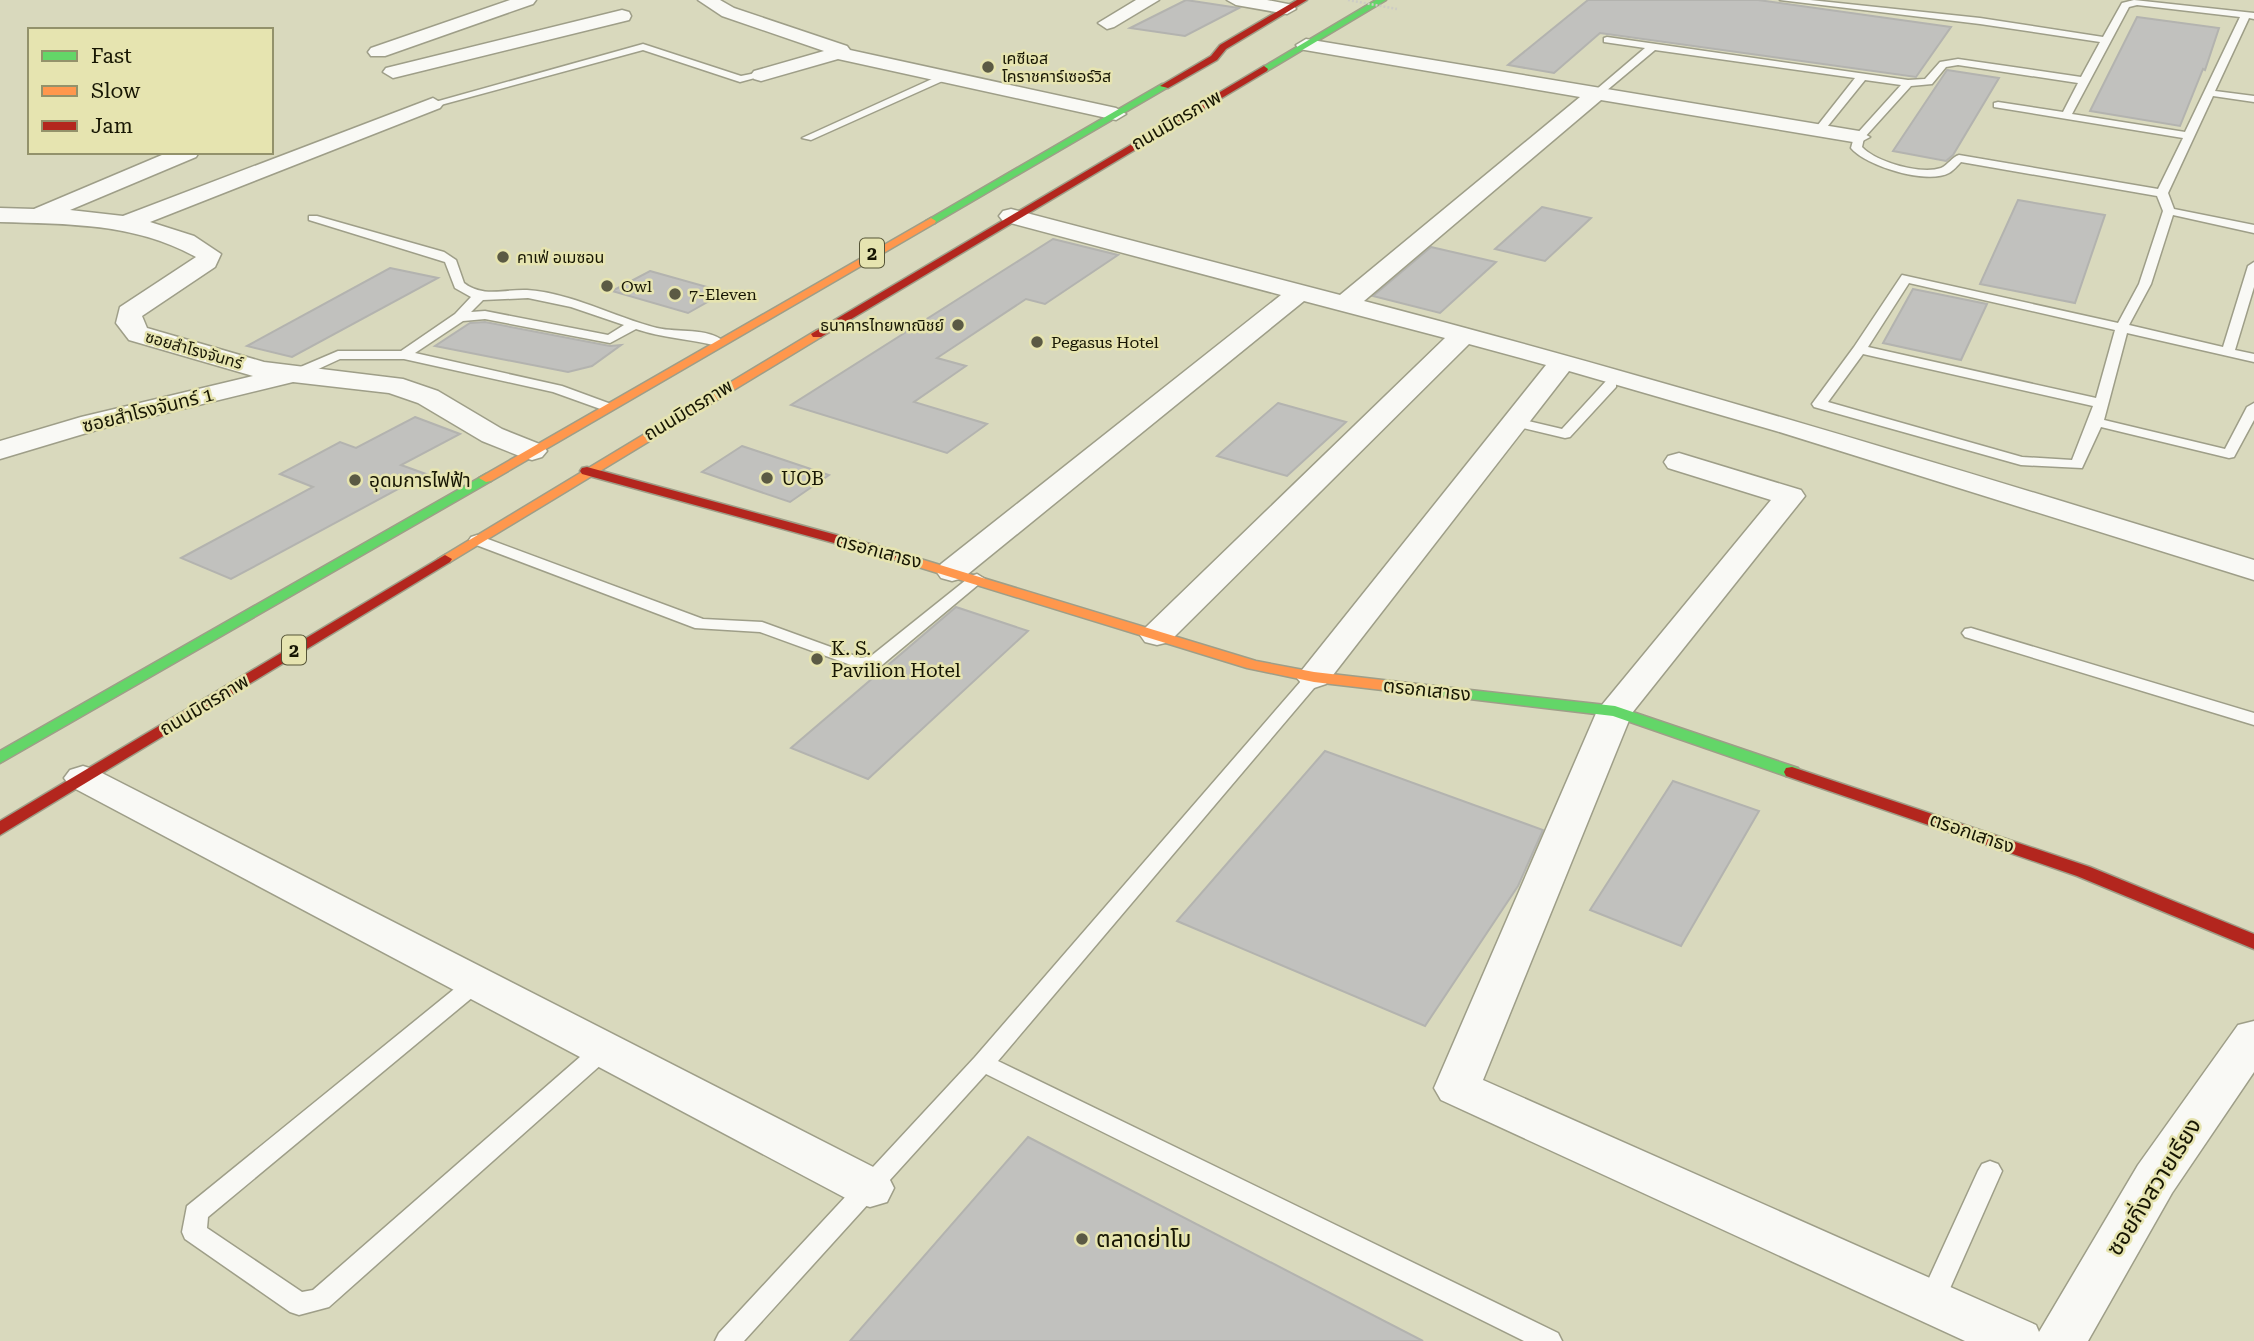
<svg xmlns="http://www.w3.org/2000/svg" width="2254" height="1341" viewBox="0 0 2254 1341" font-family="'Roboto Serif','Noto Sans Thai',serif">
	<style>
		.building { fill: #c1c1be; stroke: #b3b3af; stroke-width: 2 }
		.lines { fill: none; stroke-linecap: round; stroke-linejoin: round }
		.lane-casing { stroke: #9e9e88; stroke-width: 3 }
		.street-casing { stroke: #9e9e88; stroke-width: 3 }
		.fast-casing { stroke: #9e9e88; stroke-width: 3 }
		.slow-casing { stroke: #9e9e88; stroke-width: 3 }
		.jam-casing { stroke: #9e9e88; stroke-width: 3 }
		.lane { fill: #f9f9f5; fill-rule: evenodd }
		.street { fill: #f9f9f5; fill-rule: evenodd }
		.fast { fill: #63d668; fill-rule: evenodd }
		.slow { fill: #ff974d; fill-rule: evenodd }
		.jam { fill: #b3261e; fill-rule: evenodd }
		.path-bridge { stroke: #cdccc4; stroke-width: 2.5; stroke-dasharray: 2 2; stroke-linecap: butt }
		.poi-dot { fill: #5b5a44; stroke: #e6e4b0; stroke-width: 2.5 }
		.labels { text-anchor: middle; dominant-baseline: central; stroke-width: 5; stroke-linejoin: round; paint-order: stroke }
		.far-poi-label { font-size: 16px; fill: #171603; stroke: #e6e4b0; text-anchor: start }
		.far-street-label { font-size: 16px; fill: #171603; stroke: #e6e4b0 }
		.shield { fill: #e6e4b0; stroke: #555437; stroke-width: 2 }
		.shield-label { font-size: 18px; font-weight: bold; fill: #171603 }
		.street-label { font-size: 19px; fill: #171603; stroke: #e6e4b0 }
		.poi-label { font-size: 19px; fill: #171603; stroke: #e6e4b0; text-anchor: start }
		.near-street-label { font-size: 23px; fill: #171603; stroke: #e6e4b0 }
		.near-poi-label { font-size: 23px; fill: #171603; stroke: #e6e4b0; text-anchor: start }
	</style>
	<rect width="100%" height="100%" fill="#d9d9bd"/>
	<path class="building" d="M1186,0L1239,8L1185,36L1130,28Z
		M1588,0H1758L1951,27L1916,77L1600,33L1554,73L1508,65Z
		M2137,17L2219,28L2205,70L2203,69L2180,126L2090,111Z
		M1947,70L1999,78L1953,155L1946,161L1893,151Z
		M2018,200L2105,215L2075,303L1980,284Z
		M1542,207L1591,218L1545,261L1495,249Z
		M1053,239L1118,255L1045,304L1026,299L937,358L966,366L914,402L987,424L947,453L791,405Z
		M1431,247L1496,262L1440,313L1373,296Z
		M390,268L438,278L292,357L247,346Z
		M650,271L725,292L688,313L612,291Z
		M1913,289L1987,304L1961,360L1883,343Z
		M485,322L610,346L621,345L592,366L568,372L435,346L470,323Z
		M1278,403L1346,422L1287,476L1217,456Z
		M415,417L460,434L401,465L426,474L231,579L181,558L313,487L280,474L340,442L356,448Z
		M742,446L829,475L790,502L702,472Z
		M956,607L1028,631L868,779L791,748Z
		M1325,751L1543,830L1518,886L1425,1026L1177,921Z
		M1673,781L1759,811L1681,946L1590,910Z
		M1028,1137L1423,1341H850Z"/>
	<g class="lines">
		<g class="lane-casing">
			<path id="lane" d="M1780,0H1810L1980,18L2103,37L2122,3L2134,0L2254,13V19L2249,18L2215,91L2254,96V102L2213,96L2168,193L2174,209L2254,225V233L2173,215L2151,284L2129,325L2223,347L2248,266L2254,262V287L2235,350L2254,354V362L2127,333L2104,420L2225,449L2247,407L2254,403V420L2234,457L2229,458L2101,427L2082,468L2021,465L1814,407L1812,404L1854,347L1902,275L2118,323L2139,284L2163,211L2157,196L1961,162C1958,165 1953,171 1949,173C1927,185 1866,166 1851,148L1854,137L1901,85L1865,80L1823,132L1819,133L1814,130L1855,78L1655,50L1600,96L1591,94L1645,48L1604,42V38L1607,37L1908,80L1925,79L1940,62L1958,59L2081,77L2100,42L1980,24ZM2137,5L2240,17L2185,132L2072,114L2129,7ZM1958,65L2078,83L2063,112L1998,102L1994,103V107L2183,138L2158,189L1959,155C1952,157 1948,165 1941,168C1921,175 1876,162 1862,147L1864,138L1911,86L1932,84L1946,67ZM1909,283L2115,330L2096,398L1868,347ZM1863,354L2093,406L2072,460L2022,457L1828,402Z
				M643,44L741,76L761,72L766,75L740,82L643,50L437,106L428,104Z
				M943,74L948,77L947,79L811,140L802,138Z
				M309,216H317L444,252L456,260L464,283C483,298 505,289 527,290C572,293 614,317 657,328C678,333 707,327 725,342L718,346C691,339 662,338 636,329L610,343L485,319L463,321L415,353L562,386L611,404V410L606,411L553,392L404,359H340L301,377H291V371L338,351H401L455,314L471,297L455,288L445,262L309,220ZM528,298L571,307L624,325L608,335L485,311L471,312L483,300Z
				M1611,380L1616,381V387L1570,437L1565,438L1515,426L1508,422L1515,418L1562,429L1606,381Z
				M477,535L703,619L762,622L861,658L871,656L971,576L977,574L985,579L882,665L859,668L760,632L695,628L471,543L469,540L471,537Z
				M1971,628L2254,713V725L1965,637L1962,633L1965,629Z
				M1314,672L1320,673L1323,677L1320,681L998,1061L1558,1333L1562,1341H1524L986,1074L744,1341H715L719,1333L975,1057L1308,673Z
				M477,974L485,977L488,982L485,987L208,1217L207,1228L302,1292L313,1290L596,1043L604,1041L612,1043L615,1049L612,1055L329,1307L299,1315L290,1312L185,1239L182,1232L187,1206L469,977Z
				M1990,1161L1998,1164L2002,1171L1944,1302L1940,1310L1931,1313L1922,1310L1918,1302L1978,1171L1982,1164Z"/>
		</g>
		<g class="street-casing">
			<path id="street" d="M510,0H536L533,4L385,56H371L368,52L371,48Z
				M698,0H720L734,8L847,46L850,50L1116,108L1126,114L1116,120L838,59L761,81L754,79L751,75L754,71L824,51L722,16Z
				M1136,0H1159L1114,27L1107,29L1098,23Z
				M1227,0H1267L1293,5L1296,9L1287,14L1236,5Z
				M622,10L629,12L631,16L629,20L393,78L383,72L386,68Z
				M1306,39L1859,131L1870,137L1859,143L1601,100L1364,301C1662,379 1958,469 2254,560V580L1776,431L1569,371L1326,684L1314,688L1302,684L1296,677L1302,670L1546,365L1469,344L1169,642L1157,645L1145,642L1140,635L1145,628L1445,338L1304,301L963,578L952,581L941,578L936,571L941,564L1281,295L1003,221L999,216L1003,211L1011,209L1340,295L1580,97L1299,49L1296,45Z
				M433,98L443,104L440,108L150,222L194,236L221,254L215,267L142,316L147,328L264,362L403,379L438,391L502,429L542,445L547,451L542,457L532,460L522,457L482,441L418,403L389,393L293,382L100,429L0,459V441L81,417L253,376L129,340L116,323L120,307L196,257C135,223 68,224 0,222V208L34,209L169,152H199L196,157L70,210L123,216Z
				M1679,453L1801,490L1805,496L1632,713L1483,1080L2036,1325L2039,1332L2138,1165L2238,1025L2254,1021V1072L2172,1193L2088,1341H1965L1441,1100L1434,1088L1597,711L1771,500L1668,468L1664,462L1668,456Z
				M83,766L96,770L887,1174L894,1188L887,1202L870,1207L853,1202L70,786L64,778L70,770Z"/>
		</g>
		<g class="fast-casing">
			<path id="fast" d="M1376,0H1386L1267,71L1260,69Z
				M1162,84L1170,86L935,223L926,221Z
				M486,474L493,478L491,481L0,763V751Z
				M1434,686L1615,706L1798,768L1800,772L1792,777L1786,776L1613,716L1428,694L1426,691L1428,688Z"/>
		</g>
		<g class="slow-casing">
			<path id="slow" d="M931,218L936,221L935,223L491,481L486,482L479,478Z
				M817,330L821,331V337L450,562L445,563L438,559Z
				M894,551L1256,661L1314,672L1434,686L1442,691L1434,696L1314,682L1247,668L889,558L887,555Z"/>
		</g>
		<g class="jam-casing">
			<path id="jam" d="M1297,0H1307L1226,49L1217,60L1168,88L1160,86L1211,56L1220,45Z
				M1264,66L1268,69L1267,71L821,337H813L811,334Z
				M587,467L899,552L901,555L894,559L889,558L582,474L580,471L582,468Z
				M445,555L452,559L450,562L0,835V821Z
				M1792,767L2090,867L2254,934V949L2077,876L1786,776L1784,772L1786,768Z"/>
		</g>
		<use href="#lane" class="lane"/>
		<use href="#street" class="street"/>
		<use href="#fast" class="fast"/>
		<use href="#slow" class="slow"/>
		<use href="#jam" class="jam"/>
		<path class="path-bridge" d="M1348,0L1397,9"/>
	</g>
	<g class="poi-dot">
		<circle cx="988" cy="67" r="7"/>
		<circle cx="503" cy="257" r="7"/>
		<circle cx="607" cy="286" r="7"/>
		<circle cx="675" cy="294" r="7"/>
		<circle cx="958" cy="325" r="7"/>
		<circle cx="1037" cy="342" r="7"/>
		<circle cx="767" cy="478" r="7"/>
		<circle cx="355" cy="480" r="7"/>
		<circle cx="817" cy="659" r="7"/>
		<circle cx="1082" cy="1239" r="7"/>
	</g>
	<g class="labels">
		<g class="far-poi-label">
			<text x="1002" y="58">เคซีเอส<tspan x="1002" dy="18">โคราชคาร์เซอร์วิส</tspan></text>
			<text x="517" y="257">คาเฟ่ อเมซอน</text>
			<text x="621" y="286">Owl</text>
			<text x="689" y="294">7-Eleven</text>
			<text x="944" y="325" text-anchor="end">ธนาคารไทยพาณิชย์</text>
			<text x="1051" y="342">Pegasus Hotel</text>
		</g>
		<g class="far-street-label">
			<text transform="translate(194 350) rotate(16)">ซอยสำโรงจันทร์</text>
		</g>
		<g class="shield">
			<rect x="860" y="238.5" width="24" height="29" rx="5"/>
			<rect x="282" y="635.5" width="24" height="29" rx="5"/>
		</g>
		<g class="shield-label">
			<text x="872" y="253">2</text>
			<text x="294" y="650">2</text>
		</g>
		<g class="street-label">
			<text transform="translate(1176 120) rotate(-30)">ถนนมิตรภาพ</text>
			<text transform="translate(148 410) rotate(-14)">ซอยสำโรงจันทร์ 1</text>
			<text transform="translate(688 410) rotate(-31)">ถนนมิตรภาพ</text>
			<text transform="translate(879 551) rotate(15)">ตรอกเสาธง</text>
			<text transform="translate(1427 690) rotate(6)">ตรอกเสาธง</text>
			<text transform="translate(204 705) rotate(-31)">ถนนมิตรภาพ</text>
			<text transform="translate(1972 833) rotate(19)">ตรอกเสาธง</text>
		</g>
		<g class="poi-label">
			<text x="781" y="478">UOB</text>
			<text x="369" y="480">อุดมการไฟฟ้า</text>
			<text x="831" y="648">K. S.<tspan x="831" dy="22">Pavilion Hotel</tspan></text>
		</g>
		<g class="near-street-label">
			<text transform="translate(2154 1187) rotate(-58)">ซอยกิ่งสวายเรียง</text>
		</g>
		<g class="near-poi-label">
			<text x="1096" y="1239">ตลาดย่าโม</text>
		</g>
	</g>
	<rect x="28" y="28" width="245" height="126" fill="#e6e4b0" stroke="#93926b" stroke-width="2"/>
	<rect x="42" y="51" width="35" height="10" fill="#63d668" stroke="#93926b" stroke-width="2"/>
	<text x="91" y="63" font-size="21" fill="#171603">Fast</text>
	<rect x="42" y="86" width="35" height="10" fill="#ff974d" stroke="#93926b" stroke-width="2"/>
	<text x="91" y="98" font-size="21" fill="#171603">Slow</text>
	<rect x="42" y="121" width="35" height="10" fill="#b3261e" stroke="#93926b" stroke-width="2"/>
	<text x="91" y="133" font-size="21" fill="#171603">Jam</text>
</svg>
